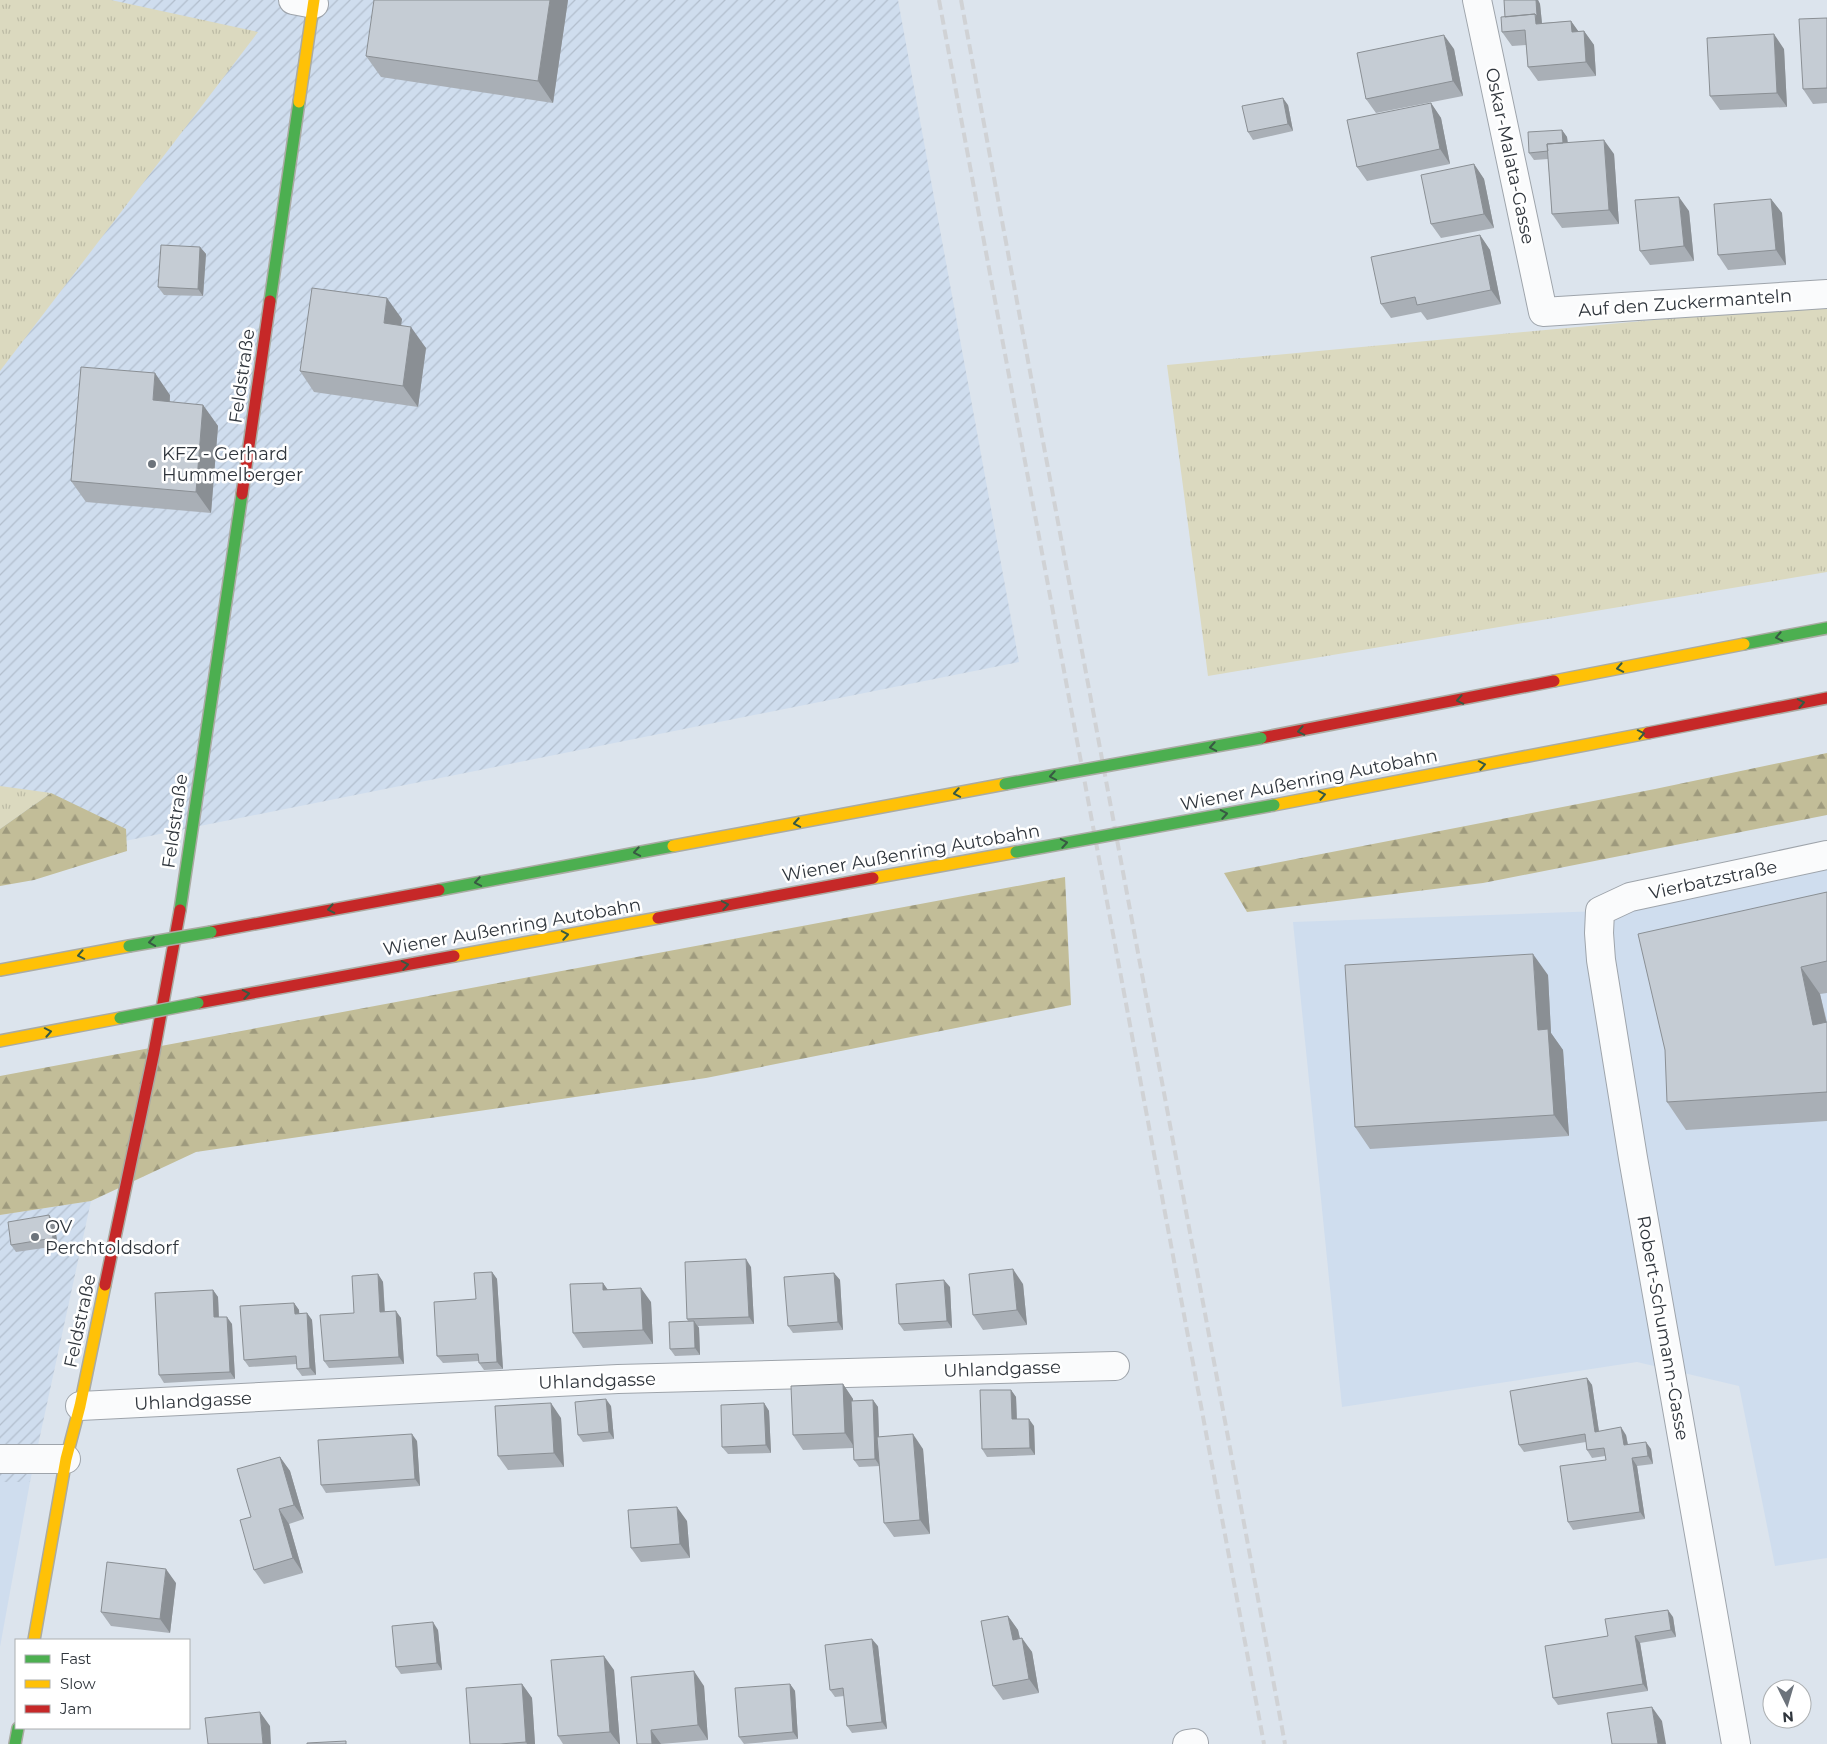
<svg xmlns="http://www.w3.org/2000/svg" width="1827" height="1744" viewBox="0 0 1827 1744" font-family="Montserrat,sans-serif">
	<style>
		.built { fill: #cfddee }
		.industrial { fill: url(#industrial-furrows) }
		.grass { fill: url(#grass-tufts) }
		.forest { fill: url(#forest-firs) }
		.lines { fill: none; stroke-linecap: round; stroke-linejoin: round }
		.street-casing { stroke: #9ea4ab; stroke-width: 30 }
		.fast-casing { stroke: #aaaba3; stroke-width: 14 }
		.slow-casing { stroke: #aaaba3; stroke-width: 14 }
		.jam-casing { stroke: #aaaba3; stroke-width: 14 }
		.street { stroke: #fafbfc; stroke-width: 28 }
		.fast { stroke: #4caf50; stroke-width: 11 }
		.slow { stroke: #ffc107; stroke-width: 11 }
		.jam { stroke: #c62828; stroke-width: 11 }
		.rail { stroke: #d0d2d5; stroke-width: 4; stroke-dasharray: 10 5; stroke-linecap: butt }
		.fast-bridge-casing { stroke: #aaaba3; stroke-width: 14; stroke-linecap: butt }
		.fast-bridge { stroke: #4caf50; stroke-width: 11 }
		.wall { fill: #a9afb6 }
		.shaded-wall { fill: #8a8f94 }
		.building { fill: #c5ccd4; stroke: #8a8f94 }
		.oneway { stroke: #385a43 }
		.poi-dot { fill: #6c737b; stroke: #fff; stroke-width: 2 }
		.labels { text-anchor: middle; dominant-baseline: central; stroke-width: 5; stroke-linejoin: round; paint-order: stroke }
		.street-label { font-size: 18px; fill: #30363d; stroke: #fff }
		.poi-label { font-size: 18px; fill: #30363d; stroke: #fff; text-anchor: start }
	</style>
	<defs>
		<pattern id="industrial-furrows" width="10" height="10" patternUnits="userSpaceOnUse" patternTransform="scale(1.25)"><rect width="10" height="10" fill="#cfddee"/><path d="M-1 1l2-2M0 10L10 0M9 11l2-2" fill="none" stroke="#b2becd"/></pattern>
		<pattern id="grass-tufts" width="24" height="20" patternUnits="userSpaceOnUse" patternTransform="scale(1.25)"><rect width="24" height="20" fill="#dbd9bf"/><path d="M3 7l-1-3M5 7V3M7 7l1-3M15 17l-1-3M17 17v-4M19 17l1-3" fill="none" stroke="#bcbba5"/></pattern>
		<pattern id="forest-firs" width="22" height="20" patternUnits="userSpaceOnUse" patternTransform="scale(1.25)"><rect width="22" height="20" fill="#c2bd98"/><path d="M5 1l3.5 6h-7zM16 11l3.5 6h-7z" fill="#9e9a7d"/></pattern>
	</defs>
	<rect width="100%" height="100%" fill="#dce4ed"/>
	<path class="built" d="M1827,855V1558L1775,1566L1739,1386L1637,1362L1342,1407L1293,922L1600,911Z
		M0,1482H30L0,1647Z"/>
	<path class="industrial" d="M0,0H898L1019,662L0,866Z
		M91,1201L30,1482H0V1215Z"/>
	<path class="grass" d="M0,0H111L258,32L0,371Z
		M1827,304V572L1208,676L1167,365Z
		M0,786L51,793L0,829Z"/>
	<path class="forest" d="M1827,753V815L1483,883L1247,912L1224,873L1655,789Z
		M51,793L126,829L127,851L34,880L0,886V829Z
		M1065,877L1071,1005L706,1078L196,1152L91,1201L0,1215V1076Z"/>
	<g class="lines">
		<g class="street-casing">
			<path id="street" d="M293,0L314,4
				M1477,0L1543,312L1827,294
				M80,1406L618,1379L1115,1366
				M0,1459H66
				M1187,1744L1194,1743
				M1736,1744L1633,1158L1601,960L1599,933L1600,911L1630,897L1827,855"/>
		</g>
		<g class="fast-casing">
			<path id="fast" d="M270,301L299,102
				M1744,644L1827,628
				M439,890L673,846
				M180,910L242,494
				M15,1744L18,1728"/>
		</g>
		<g class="slow-casing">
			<path id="slow" d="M299,102L314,0
				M1554,681L1744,644
				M1274,805L1648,733
				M673,846L1005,784
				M873,878L1016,852
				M454,956L658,918
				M0,970L129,946
				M0,1041L120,1018
				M34,1640L66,1459L80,1406L105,1285"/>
		</g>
		<g class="jam-casing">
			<path id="jam" d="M242,494L270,301
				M1648,733L1827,698
				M1261,738L1554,681
				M658,918L873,878
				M211,932L439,890
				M198,1003L454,956
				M105,1285L154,1052L180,910"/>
		</g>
		<use href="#street" class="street"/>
		<use href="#fast" class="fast"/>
		<use href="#slow" class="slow"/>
		<use href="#jam" class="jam"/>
		<path class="rail" d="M939,0L1264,1744
			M961,0L1285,1744"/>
		<g class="fast-bridge-casing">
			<path id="fast-bridge" d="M1005,784L1261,738
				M1016,852L1274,805
				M129,946L211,932
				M120,1018L198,1003"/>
		</g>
		<use href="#fast-bridge" class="fast-bridge"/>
	</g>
	<path class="wall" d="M568,0L553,103L381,77L366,56Z
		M1504,0H1538L1540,4L1542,23L1571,21L1578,31H1584L1594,45L1596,76L1538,81L1528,67L1526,45L1512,46L1502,32L1505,17Z
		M1827,18V103L1813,104L1803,89Z
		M1454,49L1463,96L1376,113L1366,99Z
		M1784,49L1787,107L1720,110L1710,96Z
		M1431,103L1441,118L1450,164L1367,181L1357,167Z
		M1288,105L1293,131L1253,140L1248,132Z
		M1562,130L1567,137L1568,143L1614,154L1619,224L1562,228L1552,214L1548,159L1534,160L1529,153Z
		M1474,164L1484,179L1494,228L1441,238L1431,224Z
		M1771,199L1782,213L1786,265L1728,270L1718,255Z
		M1689,211L1694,261L1650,265L1640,251Z
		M1480,235L1490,250L1501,304L1427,320L1421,312L1391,318L1381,304Z
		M200,247L206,254L203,296L164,295L158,287Z
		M402,319L401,325L426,348L418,407L314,392L300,371Z
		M170,395V402L203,405L218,426L211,513L86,502L71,481Z
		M1827,892V993L1820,994L1827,1022V1121L1686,1130L1667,1102L1786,902Z
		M1548,975L1551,1033L1563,1050L1569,1136L1370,1149L1355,1127Z
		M49,1215L54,1222L58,1246L16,1252L11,1245Z
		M751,1267L754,1324L698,1326L699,1328L700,1355L675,1356L670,1349L688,1321L687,1319Z
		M492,1272L497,1279L503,1369L484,1370L479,1363V1361L443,1363L437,1356L476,1299Z
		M834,1273L840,1280L843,1330L793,1333L788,1326Z
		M378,1274L383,1282L385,1311L401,1318L404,1364L329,1368L324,1361L354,1313Z
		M603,1283L607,1290L651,1302L653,1344L583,1348L573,1333Z
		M1023,1284L1027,1325L983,1330L973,1315Z
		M950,1287L952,1328L904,1331L899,1324Z
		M213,1290L218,1297L219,1317L232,1324L235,1379L164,1383L159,1375Z
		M294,1303L299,1310V1314L307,1313L312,1320L316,1375L302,1376L297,1369V1364L249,1367L244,1360Z
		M1587,1378L1592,1385L1599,1431L1626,1435L1628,1444L1651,1449L1653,1464L1637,1466L1645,1519L1573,1530L1568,1522L1606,1460L1605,1456L1592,1458L1587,1450L1586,1442L1524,1452L1519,1445Z
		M843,1384L853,1399V1401L873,1400L878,1407L879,1437L923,1449L930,1534L894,1537L884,1523L880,1466L859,1467L854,1460L853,1448L803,1450L793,1435Z
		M1011,1390L1016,1397L1017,1419L1034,1426L1035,1455L987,1457L982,1449Z
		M764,1403L769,1411L771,1453L728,1454L722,1447Z
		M611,1406L614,1439L583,1442L578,1435Z
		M561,1418L564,1467L508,1470L498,1456Z
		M417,1441L420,1486L326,1493L321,1485Z
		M280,1457L290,1471L304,1519L289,1524L303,1573L264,1584L254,1570L251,1517Z
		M687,1521L690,1558L641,1562L631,1548Z
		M176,1583L170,1633L111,1626L101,1612Z
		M1008,1616L1018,1630L1020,1638L1032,1652L1039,1693L1003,1700L993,1686Z
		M1673,1617L1676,1637L1640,1643L1648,1691L1558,1705L1553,1698L1608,1636Z
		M438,1630L442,1670L401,1674L396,1667Z
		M878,1646L887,1729L852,1733L847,1726L844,1696L835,1697L830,1690Z
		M614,1670L620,1744H563L558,1736Z
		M631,1677L704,1686L708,1740L661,1744H637Z
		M522,1684L532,1698L535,1744H470Z
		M790,1684L795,1691L798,1739L744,1744L739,1737Z"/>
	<path class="shaded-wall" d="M550,0H568L553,103L538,81Z
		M1536,0H1538L1540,4L1542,24H1536Z
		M1571,21L1581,35L1572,32Z
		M1584,31L1594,45L1596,76L1586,62Z
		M1774,34L1784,49L1787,107L1777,93Z
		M1444,35L1454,49L1463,96L1453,81Z
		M1283,98L1288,105L1293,131L1288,124Z
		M1431,103L1441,118L1450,164L1440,149Z
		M1562,130L1567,137L1569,157L1563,150Z
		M1604,140L1614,154L1619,224L1609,210Z
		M1474,164L1484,179L1494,228L1484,214Z
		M1679,197L1689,211L1694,261L1684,246Z
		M1771,199L1782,213L1786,265L1776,250Z
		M1480,235L1490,250L1501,304L1491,290Z
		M200,247L206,254L203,296L198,289Z
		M387,298L402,319L398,344L384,323Z
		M411,327L426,348L418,407L403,386Z
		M155,373L170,395L168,421L153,400Z
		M203,405L218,426L211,513L196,492Z
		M1533,954L1548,975L1551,1033L1563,1050L1569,1136L1554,1115L1538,1030Z
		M1801,967L1820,994L1827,1025H1813Z
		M49,1215L54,1222L58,1246L53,1238Z
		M746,1259L751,1267L754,1324L749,1317Z
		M1013,1269L1023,1284L1027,1325L1017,1310Z
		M492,1272L497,1279L503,1369L497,1362Z
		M834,1273L840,1280L843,1330L838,1322Z
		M378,1274L383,1282L385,1319L380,1312Z
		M944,1280L950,1287L952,1328L947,1321Z
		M603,1283L613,1297L603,1290Z
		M641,1288L651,1302L653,1344L643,1330Z
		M213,1290L218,1297L219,1324L214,1317Z
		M294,1303L299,1310L300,1321L295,1314Z
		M396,1311L401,1318L404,1364L399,1357Z
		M307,1313L312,1320L316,1375L310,1368Z
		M227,1317L232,1324L235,1379L230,1372Z
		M694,1321L699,1328L700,1355L695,1348Z
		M1587,1378L1592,1385L1600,1439L1595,1432Z
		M843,1384L853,1399L855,1448L845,1433Z
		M1011,1390L1016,1397L1017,1426L1012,1419Z
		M606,1399L611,1406L614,1439L609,1432Z
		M873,1400L878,1407L880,1466L875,1459Z
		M551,1403L561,1418L564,1467L554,1453Z
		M764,1403L769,1411L771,1453L766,1445Z
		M1029,1419L1034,1426L1035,1455L1030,1448Z
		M1621,1427L1626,1435L1629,1452L1624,1445Z
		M412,1434L417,1441L420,1486L415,1479Z
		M913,1434L923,1449L930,1534L920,1520Z
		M1646,1442L1651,1449L1653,1464L1648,1456Z
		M280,1457L290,1471L304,1519L294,1505Z
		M1632,1458L1637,1466L1645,1519L1640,1512Z
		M677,1507L687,1521L690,1558L680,1544Z
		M279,1509L289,1524L303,1573L293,1558Z
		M166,1569L176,1583L170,1633L160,1619Z
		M1668,1610L1673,1617L1676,1637L1671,1630Z
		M1008,1616L1018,1630L1023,1654L1013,1640Z
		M433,1622L438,1630L442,1670L437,1663Z
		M1635,1636L1640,1643L1648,1691L1643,1684Z
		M1022,1638L1032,1652L1039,1693L1029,1679Z
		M872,1639L878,1646L887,1729L882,1722Z
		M604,1656L614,1670L620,1744H619L610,1732Z
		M694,1671L704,1686L708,1740L698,1725Z
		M522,1684L532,1698L535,1744H527L526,1742Z
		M790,1684L795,1691L798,1739L793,1732Z
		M1652,1707L1662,1721L1666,1744H1658Z
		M260,1712L270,1726L271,1744H263Z
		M651,1730L661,1744H652Z"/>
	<path class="building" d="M374,0H550L538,81L366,56Z
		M1504,0H1536L1537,16L1535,14L1505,17Z
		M1535,14L1536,24L1571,21L1572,32L1584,31L1586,62L1528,67L1525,30L1502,32L1501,17Z
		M1827,18V88L1803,89L1799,19Z
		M1774,34L1777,93L1710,96L1707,38Z
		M1444,35L1453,81L1366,99L1357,53Z
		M1283,98L1288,124L1248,132L1242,106Z
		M1431,103L1440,149L1357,167L1347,120Z
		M1562,130L1563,143L1547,144L1548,151L1529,153L1528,132Z
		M1604,140L1609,210L1552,214L1547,144Z
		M1474,164L1484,214L1431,224L1421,175Z
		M1679,197L1684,246L1640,251L1635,200Z
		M1771,199L1776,250L1718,255L1714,204Z
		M1480,235L1491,290L1417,305L1415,297L1381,304L1371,257Z
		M161,245L200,247L198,289L158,287Z
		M312,288L387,298L384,323L411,327L403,386L300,371Z
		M81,367L155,373L153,400L203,405L196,492L71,481Z
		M1827,892V961L1801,967L1813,1025L1827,1022V1092L1667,1102L1665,1050L1638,934Z
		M1533,954L1538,1030L1548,1029L1554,1115L1355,1127L1345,965Z
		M49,1215L53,1238L11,1245L8,1222Z
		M746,1259L749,1317L687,1319L685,1262Z
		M1013,1269L1017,1310L973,1315L969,1274Z
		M492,1272L497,1362L479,1363L478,1354L437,1356L434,1302L476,1299L474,1273Z
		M834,1273L838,1322L788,1326L784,1277Z
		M378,1274L380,1312L396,1311L399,1357L324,1361L320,1315L354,1313L352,1276Z
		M944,1280L947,1321L899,1324L896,1284Z
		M603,1283V1290L641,1288L643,1330L573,1333L570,1284Z
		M213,1290L214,1317H227L230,1372L159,1375L155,1293Z
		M294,1303L295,1314L307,1313L310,1368L297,1369L296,1356L244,1360L240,1306Z
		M694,1321L695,1348L670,1349L669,1322Z
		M1587,1378L1595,1432L1621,1427L1624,1445L1646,1442L1648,1456L1632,1458L1640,1512L1568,1522L1560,1466L1606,1460L1604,1448L1587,1450L1585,1434L1519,1445L1510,1391Z
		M843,1384L845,1433L793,1435L791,1386Z
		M980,1390H1011L1012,1419H1029L1030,1448L982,1449Z
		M606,1399L609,1432L578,1435L575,1402Z
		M873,1400L875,1459L854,1460L851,1401Z
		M551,1403L554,1453L498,1456L495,1406Z
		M764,1403L766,1445L722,1447L721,1405Z
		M412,1434L415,1479L321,1485L318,1440Z
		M913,1434L920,1520L884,1523L877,1437Z
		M280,1457L294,1505L279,1509L293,1558L254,1570L240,1520L251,1517L237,1469Z
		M677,1507L680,1544L631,1548L628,1510Z
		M107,1562L166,1569L160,1619L101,1612Z
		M1668,1610L1671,1630L1635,1636L1643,1684L1553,1698L1545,1646L1608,1636L1605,1619Z
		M1008,1616L1013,1640L1022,1638L1029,1679L993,1686L981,1621Z
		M433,1622L437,1663L396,1667L392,1626Z
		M872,1639L882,1722L847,1726L843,1688L830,1690L825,1645Z
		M604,1656L610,1732L558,1736L551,1660Z
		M694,1671L698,1725L651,1730L652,1744H637L631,1677Z
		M522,1684L526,1742L500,1744H470L466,1688Z
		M790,1684L793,1732L739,1737L735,1688Z
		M1652,1707L1658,1744H1612L1607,1713Z
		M260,1712L263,1744H208L205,1718Z
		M346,1741V1744H307V1743Z"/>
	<defs><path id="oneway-chevron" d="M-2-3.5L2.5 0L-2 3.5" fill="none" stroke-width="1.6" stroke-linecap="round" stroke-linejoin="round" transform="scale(1.25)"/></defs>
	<g class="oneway">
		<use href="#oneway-chevron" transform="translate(1779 637) rotate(169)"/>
		<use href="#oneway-chevron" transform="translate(1620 668) rotate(169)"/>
		<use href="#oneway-chevron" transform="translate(1460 700) rotate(169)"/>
		<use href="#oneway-chevron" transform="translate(1801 703) rotate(-11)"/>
		<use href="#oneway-chevron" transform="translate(1301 731) rotate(169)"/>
		<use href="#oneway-chevron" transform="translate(1641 734) rotate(-11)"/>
		<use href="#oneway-chevron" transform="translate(1213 747) rotate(170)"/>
		<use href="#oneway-chevron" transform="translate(1482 765) rotate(-11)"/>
		<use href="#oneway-chevron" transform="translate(1053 776) rotate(170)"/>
		<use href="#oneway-chevron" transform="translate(957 793) rotate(170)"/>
		<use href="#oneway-chevron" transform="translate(1322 795) rotate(-11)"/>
		<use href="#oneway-chevron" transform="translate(1224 814) rotate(-10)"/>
		<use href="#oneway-chevron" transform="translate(797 823) rotate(170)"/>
		<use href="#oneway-chevron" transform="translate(1064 843) rotate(-10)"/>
		<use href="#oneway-chevron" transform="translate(637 852) rotate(170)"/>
		<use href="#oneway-chevron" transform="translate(478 882) rotate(170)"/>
		<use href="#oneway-chevron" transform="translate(725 905) rotate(-10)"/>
		<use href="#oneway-chevron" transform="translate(331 909) rotate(169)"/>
		<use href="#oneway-chevron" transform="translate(565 935) rotate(-10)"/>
		<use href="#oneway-chevron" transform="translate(152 942) rotate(171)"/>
		<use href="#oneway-chevron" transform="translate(81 955) rotate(169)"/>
		<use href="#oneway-chevron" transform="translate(405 965) rotate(-10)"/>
		<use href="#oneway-chevron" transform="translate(246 994) rotate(-10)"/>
		<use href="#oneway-chevron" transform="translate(48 1032) rotate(-11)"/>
	</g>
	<g class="poi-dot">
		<circle cx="152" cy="464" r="5"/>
		<circle cx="35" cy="1237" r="5"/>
	</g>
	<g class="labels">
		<g class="street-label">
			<text transform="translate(1510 156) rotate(78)">Oskar-Malata-Gasse</text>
			<text transform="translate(1685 303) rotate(-4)">Auf den Zuckermanteln</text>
			<text transform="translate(242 376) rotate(-82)">Feldstraße</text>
			<text transform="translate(1309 780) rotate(-11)">Wiener Außenring Autobahn</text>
			<text transform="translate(175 821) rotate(-82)">Feldstraße</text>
			<text transform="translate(911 853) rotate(-10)">Wiener Außenring Autobahn</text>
			<text transform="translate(1713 880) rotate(-12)">Vierbatzstraße</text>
			<text transform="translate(512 927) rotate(-10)">Wiener Außenring Autobahn</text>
			<text transform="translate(80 1321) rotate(-78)">Feldstraße</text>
			<text transform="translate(1663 1328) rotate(80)">Robert-Schumann-Gasse</text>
			<text transform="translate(1002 1369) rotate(-2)">Uhlandgasse</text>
			<text transform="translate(597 1381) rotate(-2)">Uhlandgasse</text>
			<text transform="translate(193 1401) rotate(-3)">Uhlandgasse</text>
		</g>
		<g class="poi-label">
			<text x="162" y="454">KFZ - Gerhard<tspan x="162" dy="21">Hummelberger</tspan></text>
			<text x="45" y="1227">OV<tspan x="45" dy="21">Perchtoldsdorf</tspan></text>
		</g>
	</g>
	<rect x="15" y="1639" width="175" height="90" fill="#ffffff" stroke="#acafb1"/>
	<rect x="25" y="1655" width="25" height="8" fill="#4caf50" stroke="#acafb1"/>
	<text x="60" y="1664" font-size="15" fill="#30363d">Fast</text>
	<rect x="25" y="1680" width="25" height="8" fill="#ffc107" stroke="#acafb1"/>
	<text x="60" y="1689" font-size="15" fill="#30363d">Slow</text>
	<rect x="25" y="1705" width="25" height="8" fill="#c62828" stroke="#acafb1"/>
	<text x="60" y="1714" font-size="15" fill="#30363d">Jam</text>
	<g transform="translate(1787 1704) rotate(175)"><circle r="24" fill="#ffffff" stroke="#acafb1"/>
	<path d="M0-4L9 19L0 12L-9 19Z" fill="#6c737b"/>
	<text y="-8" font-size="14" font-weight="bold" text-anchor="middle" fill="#30363d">N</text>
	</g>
</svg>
